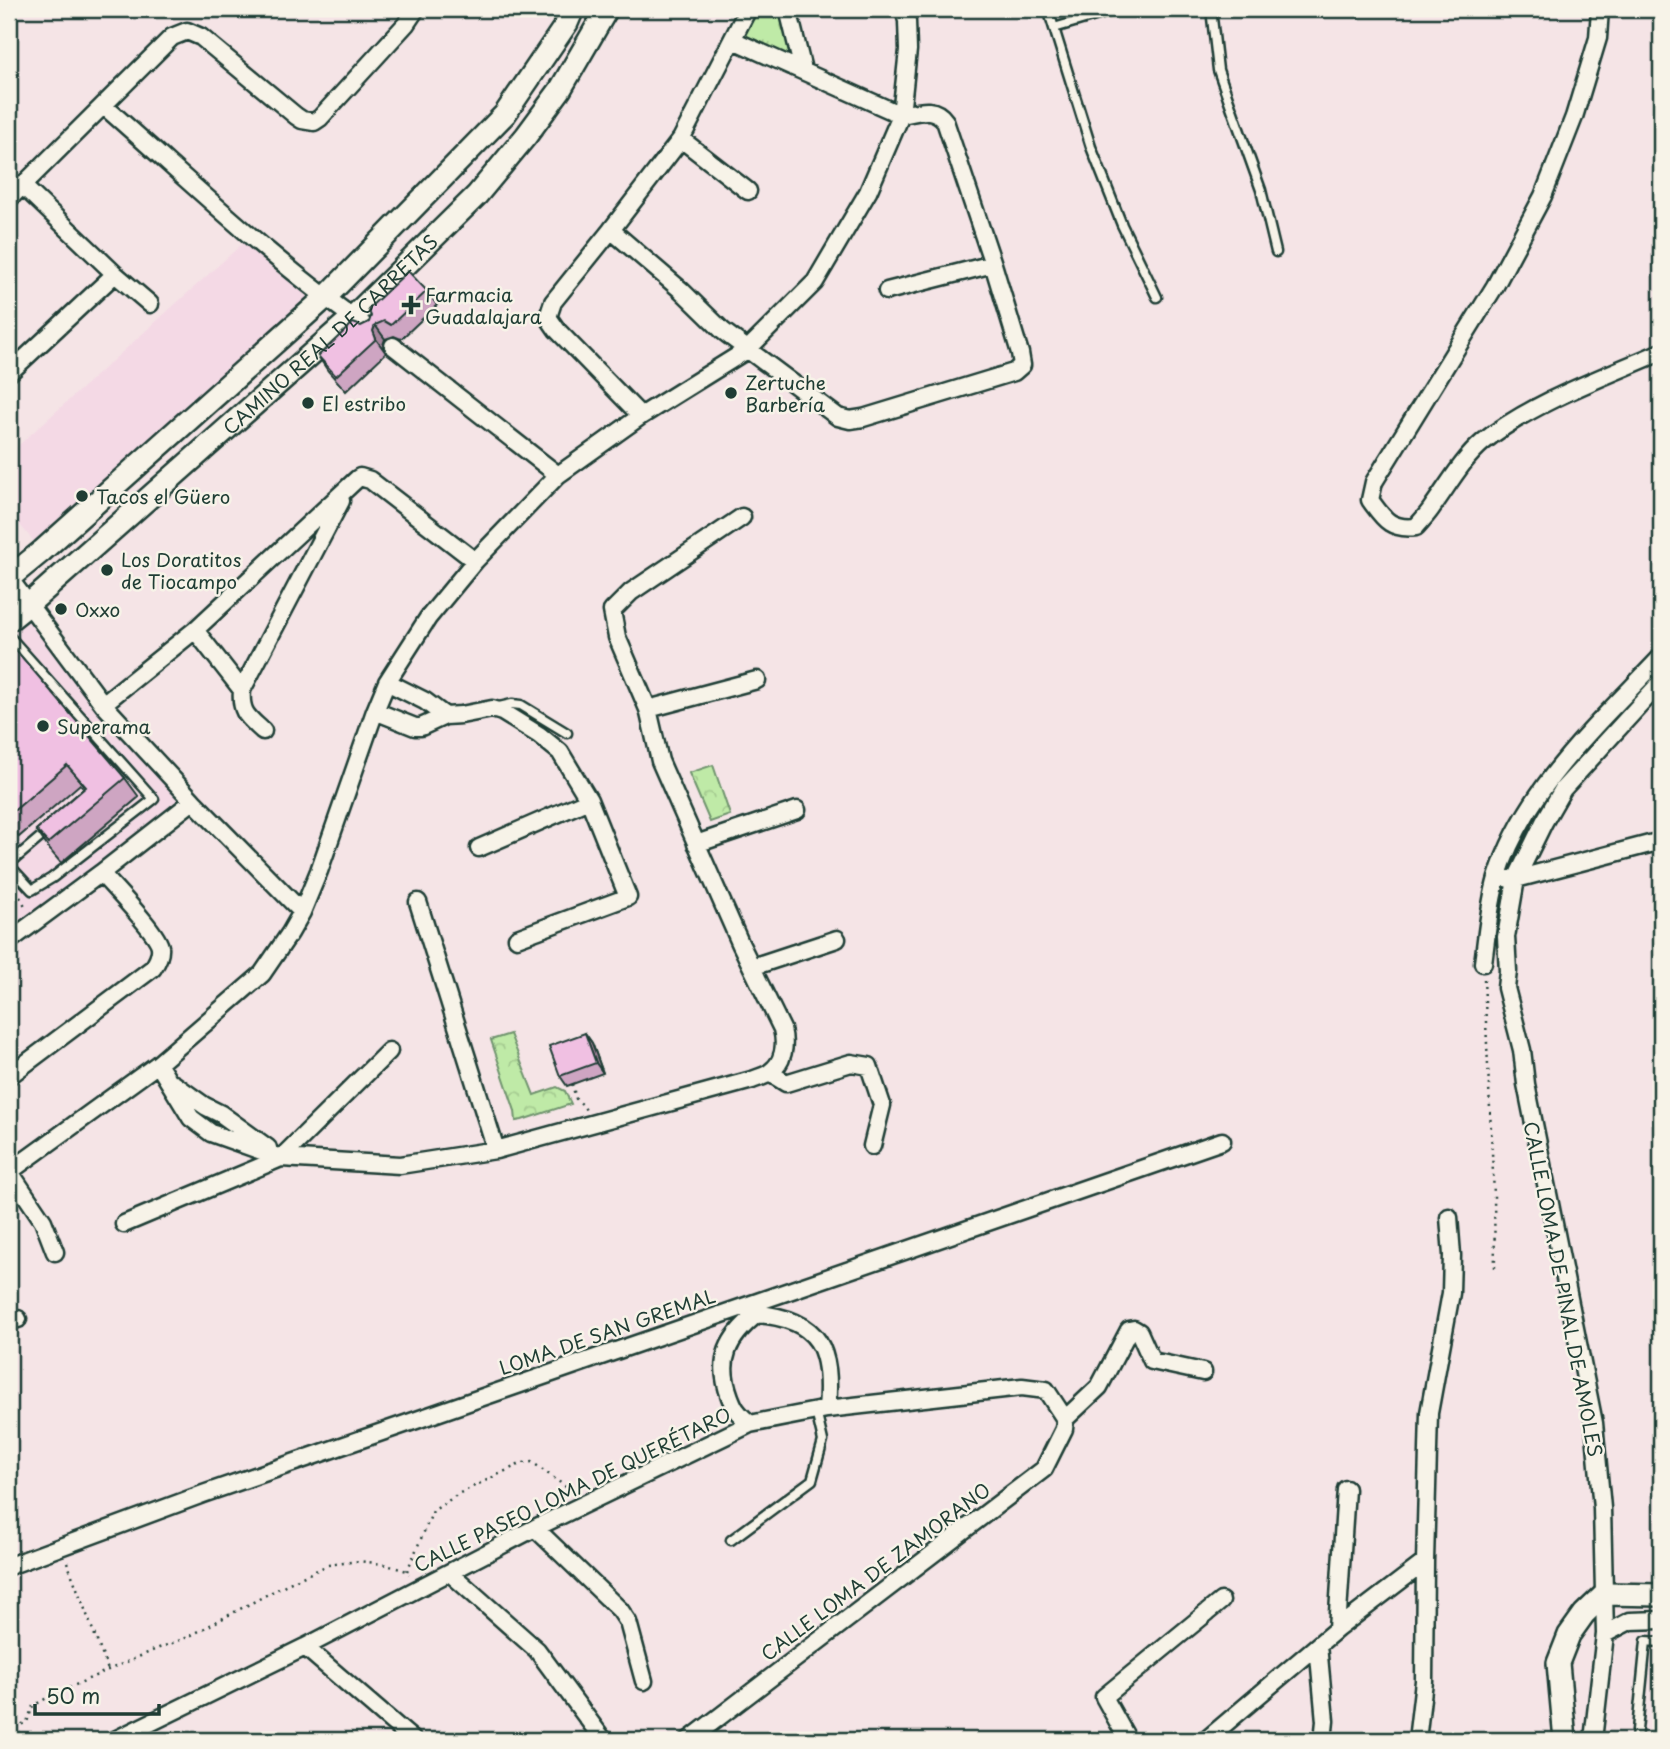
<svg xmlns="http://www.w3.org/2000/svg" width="1670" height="1749" viewBox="0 0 1670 1749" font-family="'Playpen Sans',sans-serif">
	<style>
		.built { fill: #f4d9e5 }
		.grass { fill: url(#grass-tufts); stroke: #6f946e; stroke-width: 2 }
		.park { fill: url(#park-crowns); stroke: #6f946e; stroke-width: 2 }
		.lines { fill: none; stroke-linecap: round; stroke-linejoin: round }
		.service-casing { stroke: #1f3d34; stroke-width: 13 }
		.minor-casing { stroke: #1f3d34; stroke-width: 21 }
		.tertiary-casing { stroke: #1f3d34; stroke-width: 26 }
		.path { stroke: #1f3d34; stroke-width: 2.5; stroke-dasharray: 2 5; stroke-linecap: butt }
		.service { stroke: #f7f3e8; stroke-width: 8 }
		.minor { stroke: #f7f3e8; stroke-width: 16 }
		.tertiary { stroke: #f7f3e8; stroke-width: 21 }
		.wall { fill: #cea5c2; stroke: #1f3d34; stroke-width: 2 }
		.shaded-wall { fill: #a8869e; stroke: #1f3d34; stroke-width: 2 }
		.building { fill: #f0c0e2; stroke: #1f3d34; stroke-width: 2 }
		.poi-dot { fill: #1f3d34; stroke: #f7f3e8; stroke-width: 2.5 }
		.labels { text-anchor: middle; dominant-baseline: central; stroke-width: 5; stroke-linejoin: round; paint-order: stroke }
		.poi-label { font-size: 19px; fill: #1f3d34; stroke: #f7f3e8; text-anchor: start }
		.street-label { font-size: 19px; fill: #1f3d34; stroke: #f7f3e8 }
	</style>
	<defs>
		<pattern id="grass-tufts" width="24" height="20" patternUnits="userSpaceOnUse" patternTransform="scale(1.75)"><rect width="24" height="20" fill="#bfeaa7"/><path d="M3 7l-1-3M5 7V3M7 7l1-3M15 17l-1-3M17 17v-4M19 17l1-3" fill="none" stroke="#a4ca90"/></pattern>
		<pattern id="park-crowns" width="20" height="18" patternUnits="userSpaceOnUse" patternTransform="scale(1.75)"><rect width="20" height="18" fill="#bfeaa7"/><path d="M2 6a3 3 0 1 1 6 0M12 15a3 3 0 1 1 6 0" fill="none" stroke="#a4ca90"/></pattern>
	</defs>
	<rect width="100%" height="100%" fill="#f5e4e6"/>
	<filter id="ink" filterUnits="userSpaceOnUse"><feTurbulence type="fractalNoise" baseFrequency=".0143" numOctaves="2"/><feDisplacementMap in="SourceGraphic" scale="14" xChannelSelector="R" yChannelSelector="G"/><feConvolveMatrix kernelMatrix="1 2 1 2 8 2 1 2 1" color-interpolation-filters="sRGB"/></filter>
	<g filter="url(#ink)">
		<path class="built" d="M251,236L326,297L42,551L9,512V454Z
			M29,604L193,801L9,941V620Z"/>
		<path class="grass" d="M748,9H788L803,70L733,40Z"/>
		<path class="park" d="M713,765L730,815L710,822L689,773Z
			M510,1034L534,1095L557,1087L565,1091L571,1104L522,1120L516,1121L515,1111L491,1040Z"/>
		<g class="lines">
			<g class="service-casing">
				<path id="service" d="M1048,9L1091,147L1122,225L1157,297
					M1211,9L1218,70L1261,190L1276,252
					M1054,28L1119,9
					M9,636L154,799L52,878L32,890L9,865
					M499,707L512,704L521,705L567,733
					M9,864L49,830
					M731,1540L812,1480L823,1441L816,1411
					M1636,1740L1646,1641L1661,1642"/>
			</g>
			<g class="minor-casing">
				<path id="minor" d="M788,9L803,70
					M1600,9L1598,38L1574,117L1543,196L1495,286L1374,482L1370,500C1384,519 1390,530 1416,527C1422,520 1428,514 1433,506C1449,484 1462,460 1483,442C1531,403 1604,377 1661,352
					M733,40L901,115
					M104,106C191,182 276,265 371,330
					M681,139L748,191
					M22,185L115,274L150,304
					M9,199L172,37L187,31L201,37L296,116L302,120L314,122L320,118L406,24L416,9
					M611,230L681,290L723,331L838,417L850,420L863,418L1014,372L1022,365L1020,353L993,264L945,121C934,105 918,112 901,115
					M887,291L993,264
					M393,346L558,475
					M9,373L115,274
					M641,416L557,330L548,317L553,302L611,230L681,139L748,9
					M9,578L103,704L193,801L302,912
					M195,630L242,690
					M387,682L425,701L445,716
					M103,704L195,630L357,479L360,477L370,480L475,561
					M648,709L757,680
					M375,711L415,727H421L445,716L461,715L492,709L502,712L539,735L560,752L589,800L628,897L517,938
					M263,731C248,717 240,713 242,690L341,501
					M696,844L797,810
					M479,848L589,800
					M1509,879H1516L1661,841
					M418,902L496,1150
					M9,941L101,873L193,801
					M1483,963C1487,935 1489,905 1497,878C1524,789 1599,723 1661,657
					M752,967L837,939
					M158,1064L191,1118L211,1133L281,1158L400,1165L496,1150L752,1080C757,1078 765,1076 769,1073C784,1063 786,1045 782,1029L741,945L660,761L648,709L617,637L612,611L631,592L742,517
					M770,1073L786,1083L851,1063L869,1066L882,1105L872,1146
					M9,1076L153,968C157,962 161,955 160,947C159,934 112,886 101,873
					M174,1084L205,1106L221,1114L268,1148
					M9,1172L158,1064L262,974L290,933L302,912L319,871L375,711L387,682L428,618L475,561L558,475L641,416L747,350L815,282L868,192L901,115L908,50L907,21L904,9
					M10,1172L43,1221L55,1252
					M124,1224L281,1158L389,1051
					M9,1321L18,1319
					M1065,1419L1099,1387L1129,1330L1134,1329L1139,1332L1152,1361L1203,1372
					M750,1424C746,1420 741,1416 738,1412C734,1408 732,1402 730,1397C716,1360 728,1337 757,1314C821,1319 832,1350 827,1409
					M535,1528L620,1610L628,1622L644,1681
					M9,1566L203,1494L1222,1141
					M450,1573L537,1650L602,1738L605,1740
					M1337,1629L1346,1489
					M1605,1634L1630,1621L1661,1620
					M1318,1645L1325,1721L1323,1740
					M305,1647L413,1740
					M115,1740L305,1647L535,1528L750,1424L827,1409L1022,1387L1046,1390L1065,1419
					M689,1740L1044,1469L1064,1429L1065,1419
					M1128,1740L1104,1697L1221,1601
					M1206,1740L1337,1629L1425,1562
					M1417,1740L1424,1681L1425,1562L1429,1413L1451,1293L1452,1255L1449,1217
					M1593,1740L1605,1634L1602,1508L1594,1423L1526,1084L1522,1050L1506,988L1508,971L1506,937L1516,879L1544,822L1563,789L1661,682"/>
			</g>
			<g class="tertiary-casing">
				<g id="tertiary">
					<path d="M9,578L42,551L326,297L505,114L567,23L573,9"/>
					<path id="s1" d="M9,620L29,604L353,317L477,195L526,136L560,90L607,9"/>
					<path d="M1565,1740L1558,1663L1569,1635L1584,1614L1605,1594L1661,1595"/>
				</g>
			</g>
			<path class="path" d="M20,897L27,909
				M1484,979L1494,1195L1495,1269
				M572,1084L576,1099L584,1106L586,1111
				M67,1562L108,1670
				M407,1571L433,1511L458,1494L522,1463L532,1462L566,1487L577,1492
				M9,1730L27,1722L33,1706L45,1699L108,1670L159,1648L186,1638L285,1585L328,1565L359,1561L383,1564L407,1571L409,1574"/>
			<use href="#service" class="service"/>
			<use href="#minor" class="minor"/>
			<use href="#tertiary" class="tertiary"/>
		</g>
		<path class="wall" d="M427,291L437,305L401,339L394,336L385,339L383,345L386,353L346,391L328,371L318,356L361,326Z
			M9,642L125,778L139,797L61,863L49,849L36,830L84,788L80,784L19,837L9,825Z
			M9,893L17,905L9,912Z
			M585,1033L592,1043L603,1073L567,1086L560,1076Z"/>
		<path class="shaded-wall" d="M375,325L385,339L383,345L386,353L376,339L373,331Z
			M585,1033L592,1043L603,1073L596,1063Z"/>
		<path class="building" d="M408,271L427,291L391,325L384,321L375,325L373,331L376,339L336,376L318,356L353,323L361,326L369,322L371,316L368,309Z
			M9,642L125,778L48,843L36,830L86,787L67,765L9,815Z
			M585,1033L596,1063L560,1076L549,1046Z"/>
	</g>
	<g class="poi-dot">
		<path d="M407.5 294.5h7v7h7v7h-7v7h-7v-7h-7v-7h7z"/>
		<circle cx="731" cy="393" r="7"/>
		<circle cx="308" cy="403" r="7"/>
		<circle cx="82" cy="496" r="7"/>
		<circle cx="107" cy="570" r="7"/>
		<circle cx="61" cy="609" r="7"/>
		<circle cx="43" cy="726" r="7"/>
	</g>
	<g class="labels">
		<g class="poi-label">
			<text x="425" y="294">Farmacia<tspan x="425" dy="22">Guadalajara</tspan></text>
			<text x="745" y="382">Zertuche<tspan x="745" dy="22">Barbería</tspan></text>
			<text x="322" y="403">El estribo</text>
			<text x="96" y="496">Tacos el Güero</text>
			<text x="121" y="559">Los Doratitos<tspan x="121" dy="22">de Tiocampo</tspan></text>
			<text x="75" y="609">Oxxo</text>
			<text x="57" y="726">Superama</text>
		</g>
		<g class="street-label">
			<text stroke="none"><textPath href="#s1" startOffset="430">CAMINO REAL DE CARRETAS</textPath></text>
			<text transform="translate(1564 1289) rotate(79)">CALLE LOMA DE PINAL DE AMOLES</text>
			<text transform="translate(607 1331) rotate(-19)">LOMA DE SAN GREMAL</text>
			<text transform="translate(572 1489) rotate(-26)">CALLE PASEO LOMA DE QUERÉTARO</text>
			<text transform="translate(875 1571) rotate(-37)">CALLE LOMA DE ZAMORANO</text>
		</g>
	</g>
	<rect width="1670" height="1749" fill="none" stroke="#f7f3e8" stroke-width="35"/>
	<rect x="18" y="18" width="1635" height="1714" fill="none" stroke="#1f3d34" stroke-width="2.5" filter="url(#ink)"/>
	<path d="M35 1704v10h124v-10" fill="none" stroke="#1f3d34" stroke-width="3.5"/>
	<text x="46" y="1704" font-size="21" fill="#1f3d34" stroke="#f7f3e8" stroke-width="5" paint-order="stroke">50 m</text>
</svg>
